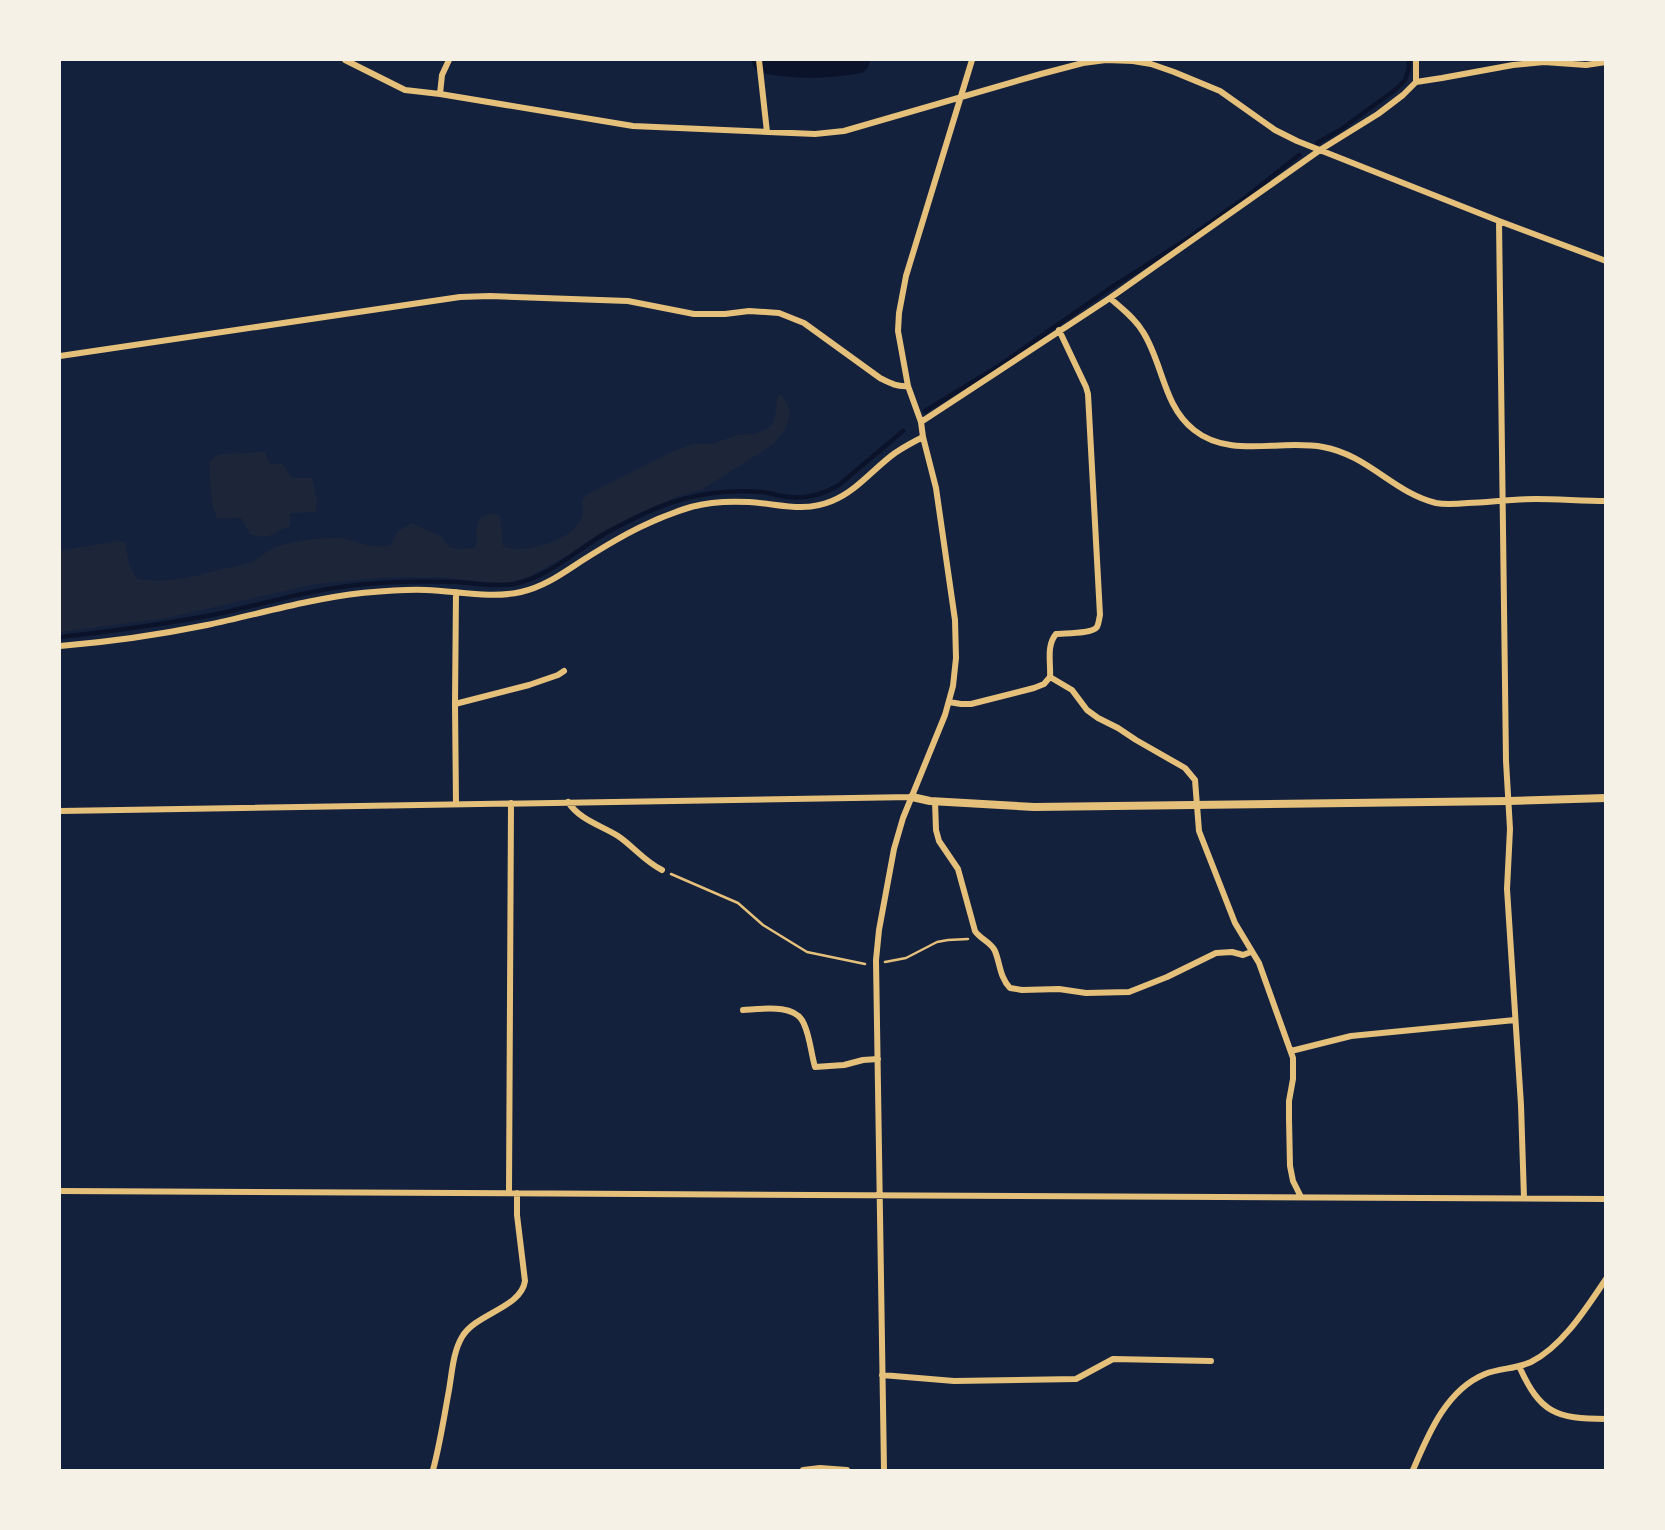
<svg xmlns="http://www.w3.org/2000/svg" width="1665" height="1530" viewBox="0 0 1665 1530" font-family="Mulish,sans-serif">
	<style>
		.green { fill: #1d2539 }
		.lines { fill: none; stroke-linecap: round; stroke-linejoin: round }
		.stream { stroke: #0b132b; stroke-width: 4.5 }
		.river { stroke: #0b132b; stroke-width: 28 }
		.path { stroke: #e5c07b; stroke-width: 2.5 }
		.minor { stroke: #e5c07b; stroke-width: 6 }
		.tertiary { stroke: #e5c07b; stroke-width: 8 }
	</style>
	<rect width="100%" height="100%" fill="#14213d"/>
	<path class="green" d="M781,395L787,403L790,414L786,428L774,444L701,490L679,496L639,513L604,531L566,556L530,576L513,582L496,583L439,577H388L315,584L167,618L60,632V551L118,541L125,542L129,565L137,579C167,584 193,577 221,569C230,567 239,566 248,563C259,560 262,554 270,550C285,542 312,539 329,538C354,536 364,551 391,545L397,532L412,523L442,537L448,546L457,549L474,548L477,543L476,531L479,518L493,513L500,516L503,546C520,554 554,544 569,533C575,528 580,521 583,515L582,500L588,494L674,451L693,444H712L737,435L754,434L765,430L772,425C777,414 775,406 778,396Z
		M265,452L270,464H283L292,478H312L317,501L316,512L290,513V526C271,533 271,541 250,534L241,518L217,519L212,505L209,462L219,454Z"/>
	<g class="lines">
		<path class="stream" d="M1317,143L1340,130L1395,90L1405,80L1409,68V60
			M925,411L997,367L1109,289L1184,241L1246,197L1299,155
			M60,637C114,631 168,624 222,613C266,603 310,590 356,585C389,581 423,581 456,582C475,583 495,587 514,584C547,578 578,549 606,533C628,521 660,505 683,499C709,492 736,490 762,492C769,493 776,495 783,496C802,500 822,495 839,485L903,431"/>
		<path class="river" d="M766,60C799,65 823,65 856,60"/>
		<path class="path" d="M671,874L738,903L763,925L807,952L865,964
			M885,962L906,958L937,942L948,940L968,939"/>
		<path class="minor" d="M345,60L405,90L440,94L633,126L815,134L844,131L1041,74L1083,63L1106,60L1133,61L1151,64L1174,72L1220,91L1275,130L1297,141L1499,221L1606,261
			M759,60L767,132
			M1416,82V60
			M440,94L442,75L449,60
			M1499,221L1506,761L1510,829L1507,889L1521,1105L1524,1198
			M1110,298C1122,309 1135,318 1143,332C1163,363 1163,406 1194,430C1230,459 1280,439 1323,447C1368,455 1394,493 1436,503C1446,505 1457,504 1468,503C1491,502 1513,499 1536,499C1559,499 1582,501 1606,501
			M60,356L460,297L490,296L628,301L694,314H725L749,311L779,313L804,323L880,378C890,383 897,387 908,386
			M921,422L1110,298L1320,150L1378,114L1403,95L1416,82L1442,78L1513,65L1544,62L1586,65L1606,62
			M456,592L455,704L456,804
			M60,646C109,642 158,635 207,625C259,614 309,599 362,593C384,591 405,589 426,590C457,591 490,599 521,592C548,586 568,569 591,555C623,535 654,518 691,507C709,502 730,501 749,502C779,504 803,513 832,501C857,491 874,468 895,453C904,447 913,442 923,437
			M1050,677L1072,690L1087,710L1098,718L1118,728L1136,740L1185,768L1195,780L1199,831L1235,923L1259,963L1293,1058V1079L1289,1101V1119L1290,1166L1293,1181L1301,1197
			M949,702L961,704H971L1034,688L1044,684L1050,677C1051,663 1046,646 1056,634C1066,633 1092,634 1097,627C1099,623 1099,619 1100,615L1088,394L1086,387L1059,330
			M455,704L529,685L558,675L564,671
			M935,801L936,830L939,841L958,869L975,931C980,939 991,942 995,951C1000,963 1000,978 1010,988L1022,990L1059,989L1086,993L1129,992L1167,977L1216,953L1232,952L1243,955L1251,952
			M568,802C580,820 600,825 618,836C633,846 644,861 662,870
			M60,811L912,797
			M743,1010C761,1009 796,1003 804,1024C810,1037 811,1053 815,1067L844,1065L863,1060L878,1059
			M1291,1051L1351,1036L1515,1020
			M60,1191L1606,1199
			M509,1193L511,803
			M1519,1366C1540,1413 1556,1419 1606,1419
			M882,1375L954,1381L1076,1379L1113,1359L1211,1361
			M433,1470C440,1444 444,1417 449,1390C452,1373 453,1352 462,1337C476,1313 521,1308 525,1281L517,1215V1193
			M803,1470L820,1468L847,1470
			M884,1470L876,960L879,930L894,849L903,818L945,715L953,686L956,658L955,620L936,488L923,437L921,422L908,386L898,331L899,313L906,276L972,60
			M1413,1470C1428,1435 1446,1390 1485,1374C1500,1368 1516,1369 1531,1362C1563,1346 1587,1307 1606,1279"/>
		<path class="tertiary" d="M912,797L930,801L1034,807L1509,801L1606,798"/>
	</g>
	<rect width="1665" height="1530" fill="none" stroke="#f6f1e7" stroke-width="122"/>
</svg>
